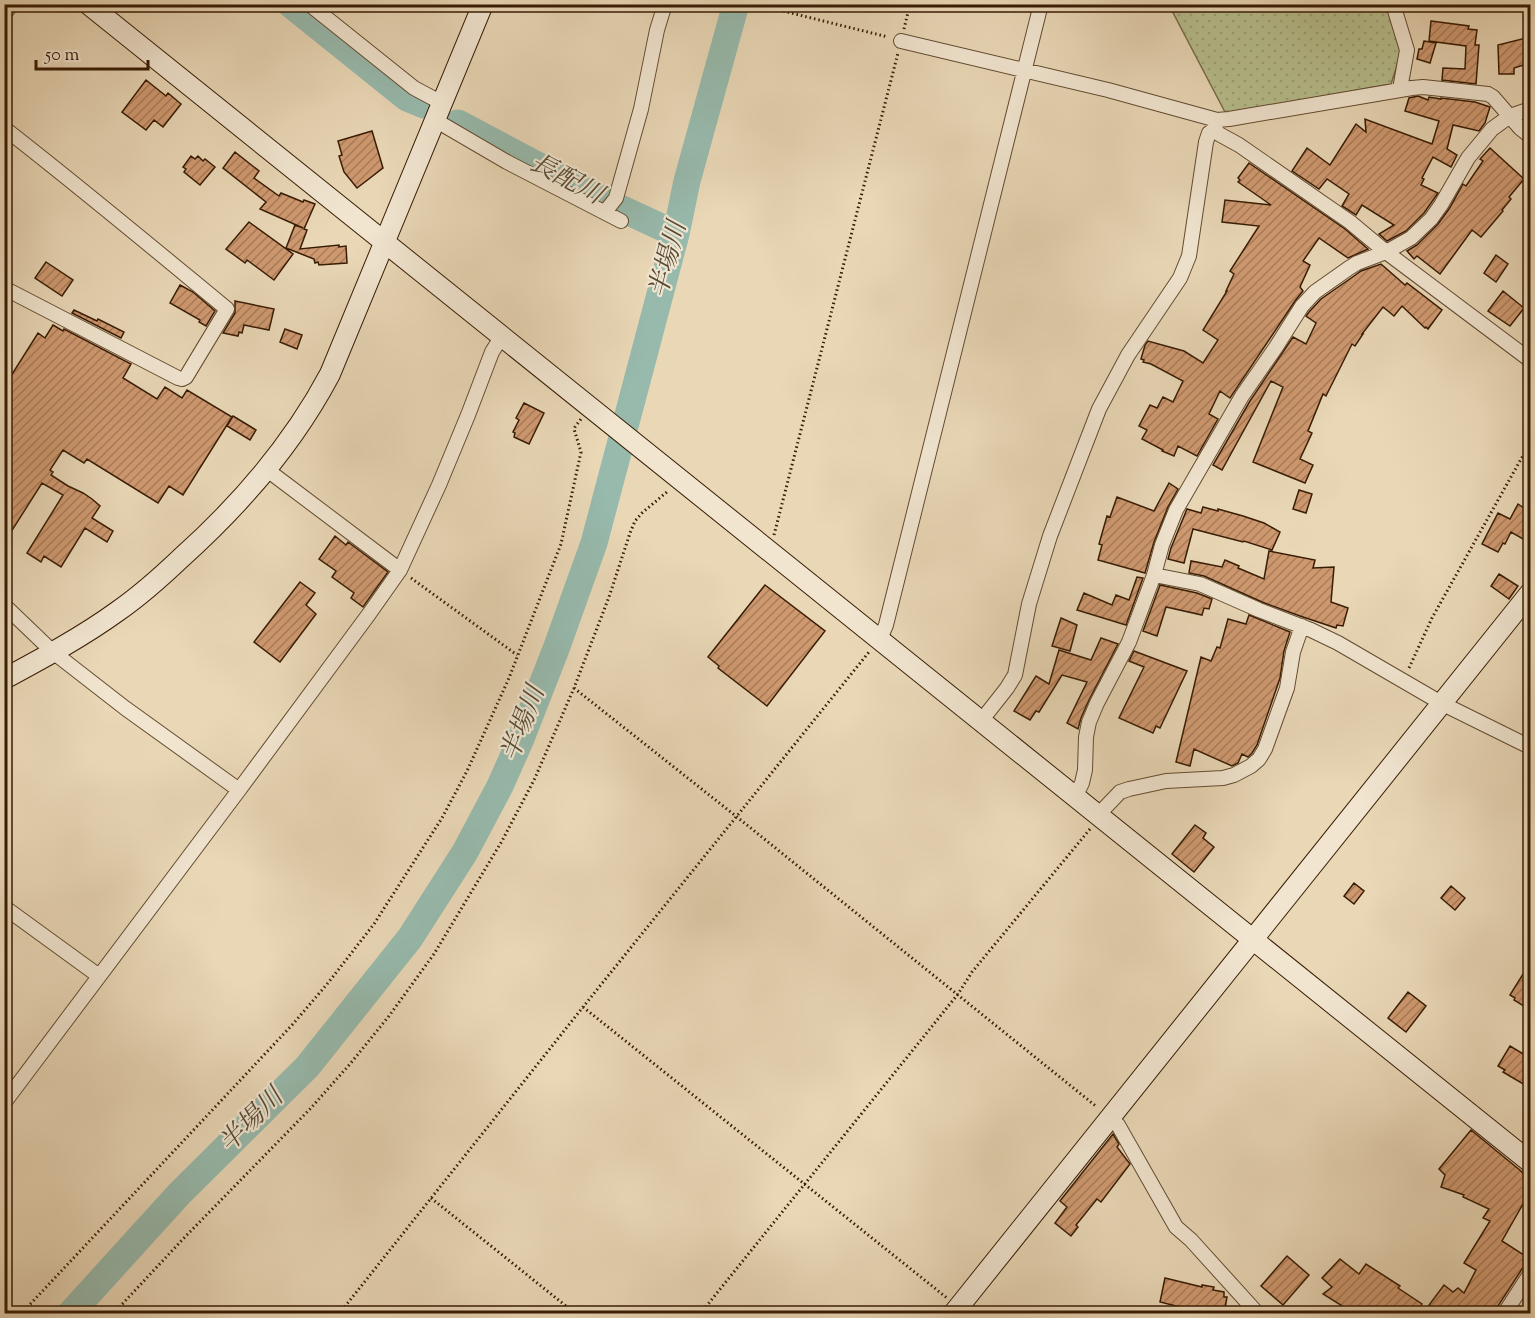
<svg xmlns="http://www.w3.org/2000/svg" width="1535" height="1318" viewBox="0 0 1535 1318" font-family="'Sorts Mill Goudy','Noto Serif JP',serif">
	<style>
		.park { fill: url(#park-dots); stroke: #786d48; stroke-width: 1.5 }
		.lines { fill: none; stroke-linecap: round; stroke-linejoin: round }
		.river { stroke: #97baad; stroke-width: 27 }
		.building { fill: url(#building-hatch); stroke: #381c04; stroke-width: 1.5 }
		.street-casing { stroke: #644b30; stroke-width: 16 }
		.secondary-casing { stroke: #381c04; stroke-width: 22 }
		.path { stroke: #381c04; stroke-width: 3; stroke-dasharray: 1.5 3; stroke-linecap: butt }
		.street { stroke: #f1e5d0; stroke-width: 14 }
		.secondary { stroke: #f1e5d0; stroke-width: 20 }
		.labels { text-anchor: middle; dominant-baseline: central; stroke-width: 4.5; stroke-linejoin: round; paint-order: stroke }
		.water-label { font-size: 26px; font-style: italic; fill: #544b37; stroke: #f1e5d0 }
	</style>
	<defs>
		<pattern id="park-dots" width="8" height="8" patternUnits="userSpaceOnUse" patternTransform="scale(1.5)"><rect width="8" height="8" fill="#b7be8d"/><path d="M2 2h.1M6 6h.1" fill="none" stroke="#9ea378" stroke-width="1.8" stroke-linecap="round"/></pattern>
		<pattern id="building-hatch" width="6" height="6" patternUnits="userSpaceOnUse" patternTransform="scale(1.5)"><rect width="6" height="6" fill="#cf9970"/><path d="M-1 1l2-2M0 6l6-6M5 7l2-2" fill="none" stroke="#a97c5a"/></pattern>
	</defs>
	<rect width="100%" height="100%" fill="#e9d7b6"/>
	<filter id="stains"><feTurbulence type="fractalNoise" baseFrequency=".00333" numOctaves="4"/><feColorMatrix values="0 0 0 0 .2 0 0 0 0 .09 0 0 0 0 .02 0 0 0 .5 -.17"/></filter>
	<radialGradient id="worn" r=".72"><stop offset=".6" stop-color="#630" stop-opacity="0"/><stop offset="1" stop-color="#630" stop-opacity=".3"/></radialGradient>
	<path class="park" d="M1169,5H1386L1401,53L1391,84L1226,114Z"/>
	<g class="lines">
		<path class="river" d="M290,4L407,98L424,105
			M458,123L603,200L676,234
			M70,1314L179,1194L307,1067L410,938L465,852L500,786L520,741L556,649L594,543L676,234L687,181L736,4"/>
	</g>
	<path class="building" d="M1431,21L1469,26L1468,29L1477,30L1475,45H1479L1476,84L1442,80L1443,68L1465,69L1466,46L1429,41Z
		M1530,37V63L1514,68V74H1499L1498,45Z
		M1424,41L1436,43L1430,63L1417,59L1419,49H1422Z
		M146,80L166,96L168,93L181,104L163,127L154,120L146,130L122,112Z
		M1418,96L1428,100L1429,97L1441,99V98L1475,102L1490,107L1485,123L1479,131L1453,125L1447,149L1457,155L1451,167L1433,157L1422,178L1424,179L1421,185L1438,193L1424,213L1406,231L1387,241L1379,234L1394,225L1362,205L1356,215L1342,206L1349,194L1327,179L1319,189L1292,171L1307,148L1330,165L1356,124L1366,132L1365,119L1432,144L1439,121L1405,111L1409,98Z
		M372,131L383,168L357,188L344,172L339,156L342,155L338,141Z
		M1490,148L1524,179L1509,197L1511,199L1502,210L1503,211L1481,237L1472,230L1440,274L1417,256L1414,259L1407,251L1417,245L1438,224L1449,209L1463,184L1466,186L1483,161L1480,159Z
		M235,152L259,171L254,178L279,196L281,193L303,202L304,200L315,204L304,229L307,230L300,249L339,245V247L346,246L347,263L319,265L318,262L315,263L314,259L286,248L295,225L303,228L260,209L266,202L223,168Z
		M191,156L195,159L198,156L203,161L205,159L215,167L200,185L184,172L186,169L183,167Z
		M1249,163L1345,229L1368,249L1348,258L1319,238L1303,261L1310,265L1300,287L1303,291L1295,301L1230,398L1220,391L1209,414L1218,419L1197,456L1178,446L1174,456L1162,451L1163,450L1142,439L1147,430L1139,426L1150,405L1157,408L1163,397L1173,402L1183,381L1151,364L1143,362L1144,360L1141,359L1145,345L1148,341L1184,351L1203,363L1218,340L1203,330L1227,291H1226L1234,274L1230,271L1259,226L1222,222L1225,200L1271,205L1238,182L1240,180L1238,178Z
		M249,222L293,254L274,280L247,260L245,263L226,249Z
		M1496,255L1508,264L1496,282L1484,273Z
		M46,262L73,280L62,296L35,278Z
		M1381,264L1405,285L1407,283L1442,310L1428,329L1426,327L1425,328L1402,306L1394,316L1383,307L1362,334H1363L1355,346L1352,344L1326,396L1323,394L1308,431L1312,433L1300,459L1313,465L1305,483L1253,462L1283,387L1271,381L1222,470L1213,465L1250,401L1293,337L1306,344L1316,323L1306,316L1309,312L1321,299L1354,276L1361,271Z
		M180,285L193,292L215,311L206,326L199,322L200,320L170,303Z
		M1503,291L1524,308L1510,326L1488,311Z
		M235,301L274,309L269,330L244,325L242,333L239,332L238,336L223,333L235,313Z
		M74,310L97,321L98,319L124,332L121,338L72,313Z
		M53,325L63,331L64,329L131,364L123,378L157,399L165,387L182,398L187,390L232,417L183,495L169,486L158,503L87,459L84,463L63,450L50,470L53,472L51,475L68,486L83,493L92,499L100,506L92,518L113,531L107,542L85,528L61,567L44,556L41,562L27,553L63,495L42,483L4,543V387L38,333L45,338Z
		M285,329L302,335L297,349L280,342Z
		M524,403L544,413L529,444L514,437L515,433L513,432L519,420L516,418Z
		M233,416L256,430L250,440L227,426Z
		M1169,483L1178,489L1168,507L1154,542L1145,573L1098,560L1102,545L1099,544L1107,516L1110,517L1117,497L1154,511Z
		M1299,490L1312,494L1306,513L1293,509Z
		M1518,504L1530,512V543L1511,532L1505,544L1503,543L1498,552L1482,544L1498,513L1510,519Z
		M1203,507L1218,511V509L1243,516L1264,523L1280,532L1272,550L1244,541L1243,542L1193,529L1184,563L1168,559L1171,548L1187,509L1201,513Z
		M335,536L346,545L348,542L388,572L363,607L351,598L354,593L332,577L336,571L319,559Z
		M1269,551L1315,560L1313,568L1334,567L1331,602L1348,608L1343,626L1337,625L1336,628L1300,616L1262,602L1204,576L1189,573L1191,561L1222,567L1225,560L1239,566L1238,568L1264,579Z
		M1499,574L1518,586L1509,599L1491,586Z
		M1137,577L1143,578L1126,625L1077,610L1084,593L1112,605L1116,595L1129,600Z
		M300,582L315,593L306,605L316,614L280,662L254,642Z
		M765,585L825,631L767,706L718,668L719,666L708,657Z
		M1160,585L1197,593L1212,599L1209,609L1204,608L1202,615L1166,607L1157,636L1143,631Z
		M1249,615L1290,632L1284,651L1280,678L1257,745L1252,753L1248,757L1242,754L1238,763L1232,766L1194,749L1190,766L1176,762L1201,657L1211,661L1217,647L1220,648L1228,619L1246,624Z
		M1061,618L1077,625L1070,651L1052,646Z
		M1101,638L1118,644L1089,700L1081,718L1078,729L1067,723L1087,682L1062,675L1039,712L1036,711L1030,720L1014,711L1036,676L1049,684L1059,650L1091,660Z
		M1134,651L1187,671L1160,728L1156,726L1153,733L1119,718L1144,667L1129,661Z
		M1195,825L1206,833L1203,838L1214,847L1194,872L1172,854Z
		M1354,883L1364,891L1354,904L1344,896Z
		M1451,886L1465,898L1455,910L1441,898Z
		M1523,974L1530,979V1001L1527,1008L1514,1000L1515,998L1510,995Z
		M1408,992L1426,1006L1406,1032L1388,1018Z
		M1510,1046L1530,1058V1088L1503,1072L1505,1070L1498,1066Z
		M1471,1130L1521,1171L1530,1182V1212L1523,1204L1502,1241L1530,1259V1265L1526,1266L1522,1269L1496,1309L1495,1314H1472L1459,1306L1454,1314H1441L1429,1305L1444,1285L1453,1292L1458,1288L1464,1293L1476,1270L1464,1263L1490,1221L1483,1218L1489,1209L1463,1197L1464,1195L1441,1187L1445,1175L1439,1169Z
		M1113,1134L1119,1144L1117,1147L1130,1164L1101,1202L1097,1199L1076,1225L1078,1227L1071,1236L1055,1223L1067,1207L1060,1201Z
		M1287,1256L1309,1275L1283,1305L1261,1286Z
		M1340,1259L1359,1274L1366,1264L1400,1286L1398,1288L1422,1304L1416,1314H1355L1323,1294L1332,1287L1322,1278Z
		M1165,1278L1202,1287V1285L1214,1287L1213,1290L1224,1292V1297H1227L1224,1314H1208L1160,1302Z"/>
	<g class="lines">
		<g class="street-casing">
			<path id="street" d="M309,4L414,88L442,103
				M1393,4L1407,50L1400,89
				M4,14L12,4
				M901,41L1108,90L1217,120L1229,119L1412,88L1423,87L1488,94L1493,97L1520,128L1530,136
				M435,120L507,162L621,221
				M1217,120L1215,129L1219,134L1239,145L1350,222L1386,252L1530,360
				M4,128C80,187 153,248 227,309L186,377L182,379L178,378L4,288
				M605,212L616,198L641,109L657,30L665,4
				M266,469L400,570
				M1154,575L1200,584L1259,610L1311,630L1338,643L1443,704L1530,747
				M4,605L53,652L125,708L239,790
				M880,639L886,625L1041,4
				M981,721L1007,688L1015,675L1029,604L1050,536L1099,409L1128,355L1180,278L1189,256L1206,142L1209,133L1215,129
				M1075,797L1082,783L1085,770L1086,737L1089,722L1097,703L1129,642L1154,575L1162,545L1176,510L1242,396L1276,347L1302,306L1315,292L1349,268L1357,263L1386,252L1411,238L1431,219L1441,205L1468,158L1492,129L1510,116L1530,109
				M1098,815L1120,792L1129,789L1166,781L1223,778L1234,775L1251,766L1259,759L1265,749L1287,688L1293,652L1302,626
				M4,907L99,976
				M4,1103L239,790L369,614L400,570L439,485L468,415L492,352L502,336
				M1109,1117L1118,1125L1176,1227L1191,1240L1258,1314
				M1504,1314L1530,1274"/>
		</g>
		<g class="secondary-casing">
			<path id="secondary" d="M88,4L1530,1162
				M4,679C43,658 82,637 118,611C141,595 161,577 181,558C240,505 293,444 330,374L483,4
				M953,1314L1530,593"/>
		</g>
		<path class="path" d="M779,10L888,37
			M904,29L910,4
			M774,535L898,53
			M411,578L517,655
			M1409,668L1432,618L1530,443
			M574,688L737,817L1097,1107
			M583,1007L947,1298
			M431,1198L576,1314
			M21,1314L293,1024L328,983L374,924L442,818L467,771L509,678L561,544L581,452L574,429L575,427L581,419
			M113,1314L183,1239L310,1109L350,1064L389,1016L434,954L502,841L535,778L574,688L609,597L630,533L635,521L642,513L668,491
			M339,1314L583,1007L869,652
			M700,1314L958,994L972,972L1090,829"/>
		<use href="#street" class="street"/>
		<use href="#secondary" class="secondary"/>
	</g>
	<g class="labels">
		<g class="water-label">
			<text transform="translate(566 180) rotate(28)">長配川</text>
			<text transform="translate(669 260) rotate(-75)">半場川</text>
			<text transform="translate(524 724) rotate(-69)">半場川</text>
			<text transform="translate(252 1121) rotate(-45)">半場川</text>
		</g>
	</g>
	<rect width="1535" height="1318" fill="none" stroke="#e9d7b6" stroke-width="24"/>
	<rect x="6" y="6" width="1523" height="1306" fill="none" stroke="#381c04" stroke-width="3"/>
	<rect x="12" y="12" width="1511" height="1294" fill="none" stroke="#381c04" stroke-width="1.5"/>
	<path d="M36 60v9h112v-9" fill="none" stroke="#381c04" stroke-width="3"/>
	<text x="45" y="60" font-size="18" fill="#381c04" stroke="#f1e5d0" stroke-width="4.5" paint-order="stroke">50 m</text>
	<rect width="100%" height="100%" filter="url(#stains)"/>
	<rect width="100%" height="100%" fill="url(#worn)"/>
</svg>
